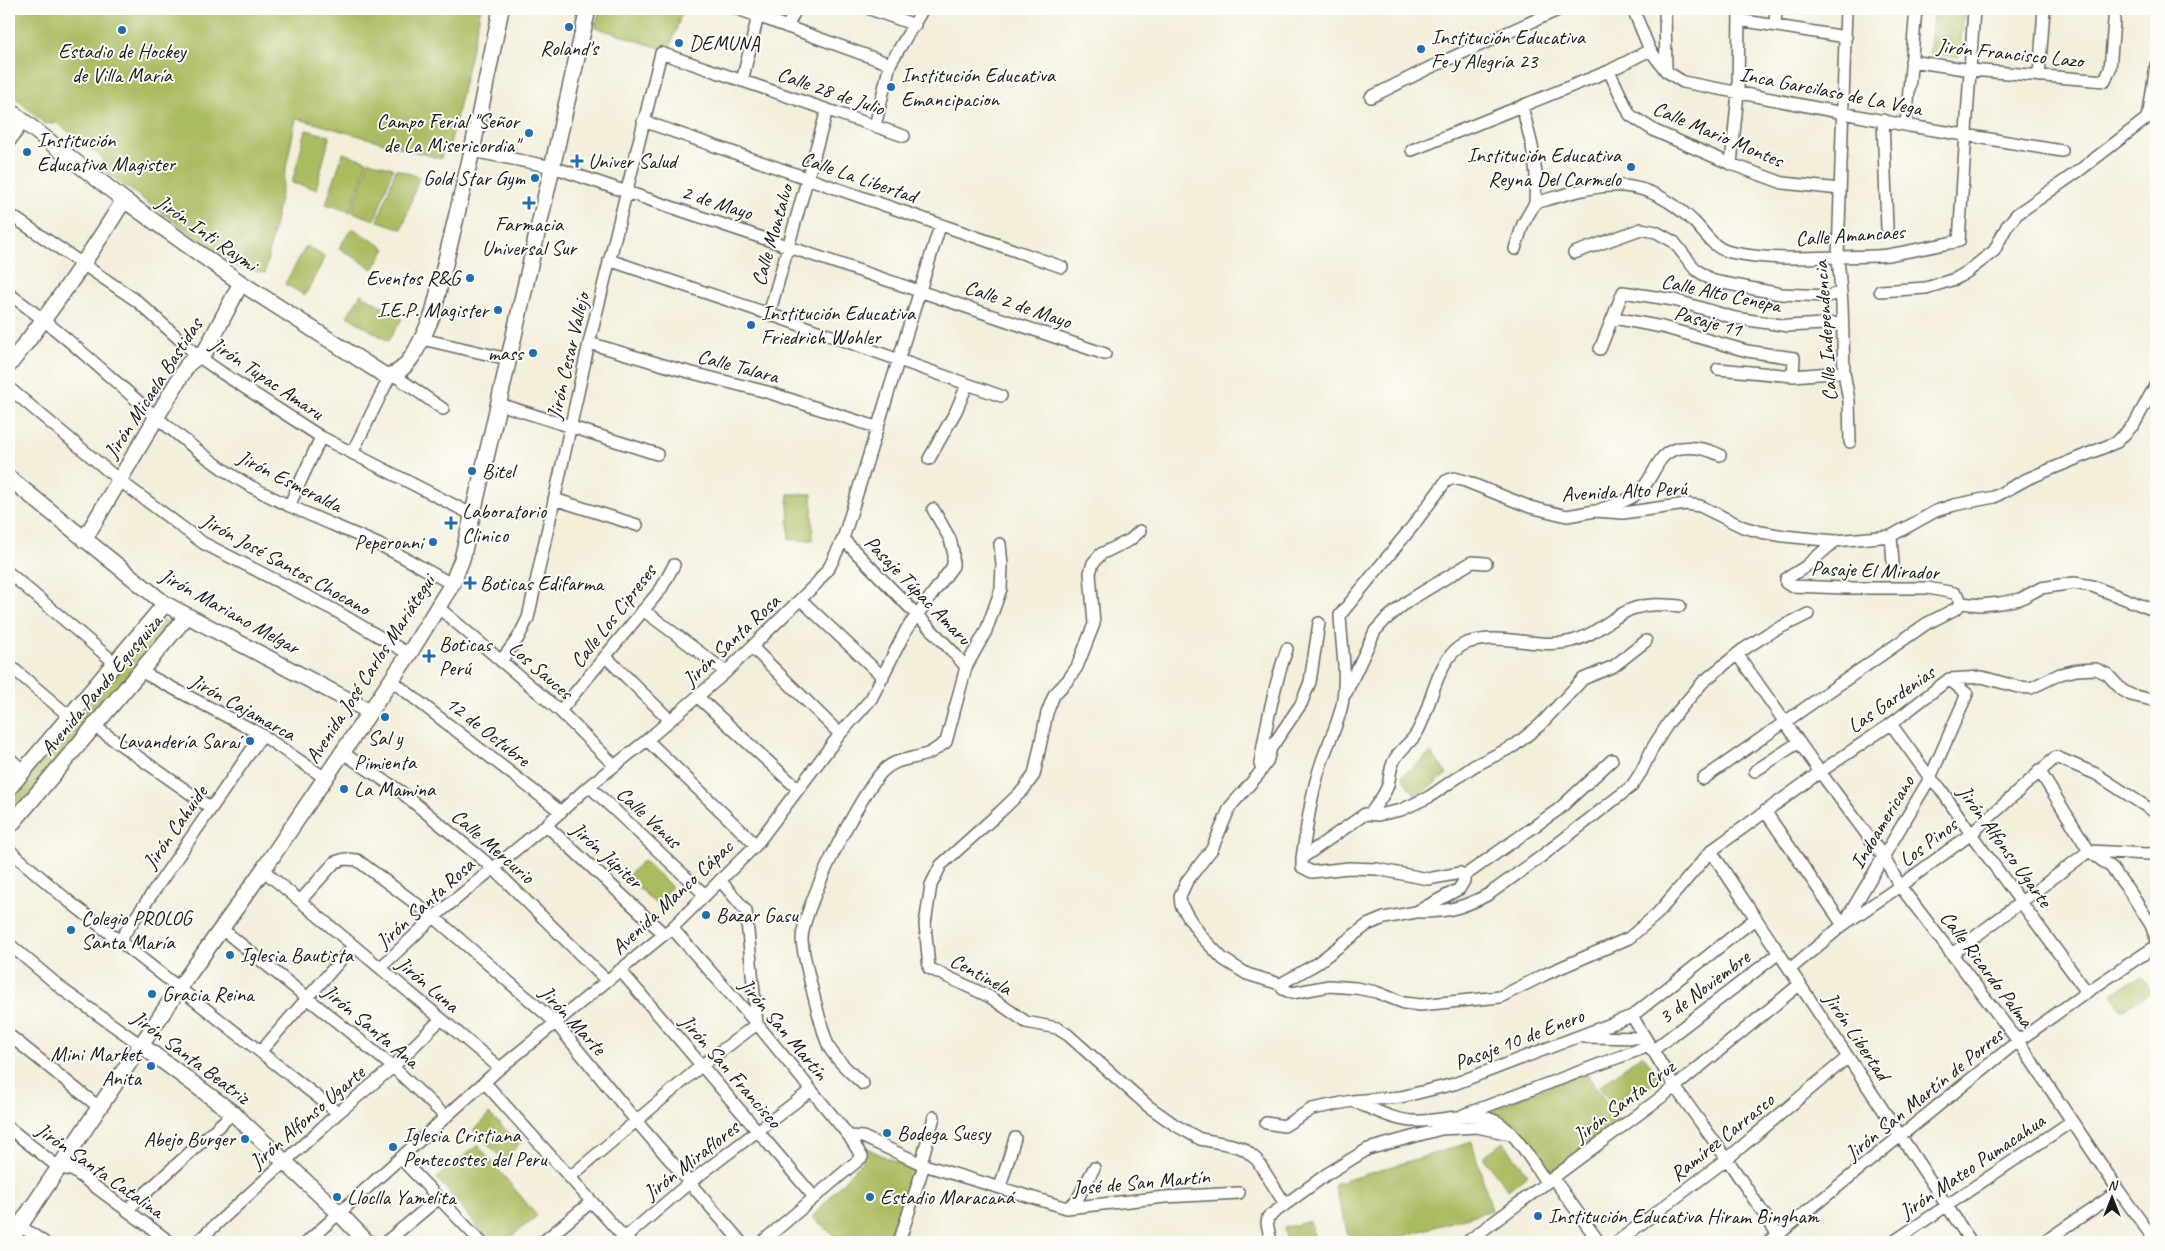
<svg xmlns="http://www.w3.org/2000/svg" width="2165" height="1251" viewBox="0 0 2165 1251" font-family="Caveat,sans-serif">
	<style>
		.green { fill: #aabc60; stroke: #636c3e }
		.lines { fill: none; stroke-linecap: round; stroke-linejoin: round }
		.street-casing { stroke: #68665f; stroke-width: 14 }
		.secondary-casing { stroke: #68665f; stroke-width: 18 }
		.street { stroke: #fff; stroke-width: 11 }
		.secondary { stroke: #fff; stroke-width: 15 }
		.poi-dot { fill: #1f6fb2; stroke: #fdfcf7; stroke-width: 2 }
		.labels { text-anchor: middle; dominant-baseline: central; stroke-width: 4; stroke-linejoin: round; paint-order: stroke }
		.poi-label { font-size: 21px; fill: #1c1c1c; stroke: #fdfcf7; text-anchor: start }
		.street-label { font-size: 21px; fill: #1c1c1c; stroke: #fdfcf7 }
	</style>
	<rect width="100%" height="100%" fill="#fdfcf7"/>
	<filter id="ink" filterUnits="userSpaceOnUse"><feTurbulence type="fractalNoise" baseFrequency=".02" numOctaves="2"/><feDisplacementMap in="SourceGraphic" scale="10" xChannelSelector="R" yChannelSelector="G"/><feConvolveMatrix kernelMatrix="1 2 1 2 8 2 1 2 1" color-interpolation-filters="sRGB"/></filter>
	<filter id="wash" filterUnits="userSpaceOnUse"><feTurbulence type="fractalNoise" baseFrequency=".0096" numOctaves="4" result="noise"/><feDisplacementMap in="SourceGraphic" scale="20" xChannelSelector="R" yChannelSelector="G"/><feGaussianBlur stdDeviation="1.12" result="paint"/><feColorMatrix in="noise" values="0 0 0 0 0 0 0 0 0 0 0 0 0 0 0 0 0 1.4 0 .05"/><feComposite in="paint" operator="in"/></filter>
	<g filter="url(#wash)">
		<rect width="100%" height="100%" fill="#f4efdb"/>
		<path class="green" d="M9,9H481L448,153L442,152L441,159L296,118L265,273L237,267L103,170V158L57,123L45,124L9,92Z
			M600,9H683L669,51L595,27Z
			M1934,9L1964,12L1959,57L1929,54Z
			M306,130L330,136L316,189L292,183Z
			M343,153L367,161L350,212L326,204Z
			M369,161L393,168L375,220L352,212Z
			M396,169L419,177L402,229L378,221Z
			M352,228L386,249L373,269L339,248Z
			M306,246L325,257L305,295L285,284Z
			M361,294L402,319L388,341L347,316Z
			M788,494H812L813,540H789Z
			M162,619L172,624L9,820V800Z
			M1431,753L1447,774L1416,797L1401,776Z
			M643,860L672,887L656,904L627,877Z
			M2142,976L2152,992L2122,1010L2112,994Z
			M1642,1054L1660,1078L1617,1111L1599,1087Z
			M1585,1072L1620,1122L1551,1172L1518,1124L1496,1114L1493,1109Z
			M489,1114L520,1143L504,1160L473,1130Z
			M1472,1142L1492,1210L1383,1242H1350L1334,1184Z
			M1503,1142L1528,1174L1508,1190L1483,1157Z
			M478,1145L537,1216L504,1242H490L437,1178Z
			M860,1145L913,1170L916,1174L892,1242H842L812,1217L862,1161Z
			M1310,1221L1316,1242H1287L1284,1228Z"/>
	</g>
	<g filter="url(#ink)">
		<g class="lines">
			<g class="street-casing">
				<path id="street" d="M738,9L890,64
					M870,9L915,25
					M1633,9L1650,50L1666,71L1683,82L1910,126L2062,151
					M1665,9L1666,71
					M1846,9L1838,257L1842,304L1844,372L1849,401L1850,442
					M1739,20L1846,37
					M1775,25L1776,9
					M787,27L796,9
					M1911,61L1971,70L2105,81L2110,69L2115,9
					M1609,71L1630,115L1655,131L1731,164L1783,183L1840,189
					M2039,76L2044,9
					M742,81L758,16
					M1371,97L1429,68L1560,9
					M1883,120L1887,228
					M643,121L1062,267
					M1906,125L1916,9
					M875,126L890,64L923,9
					M9,142L23,123
					M1412,150L1609,71L1650,50
					M472,151L553,167L1105,354
					M1731,164L1738,93L1739,9
					M1535,203C1599,185 1639,169 1693,221C1705,232 1712,248 1730,252C1766,260 1802,258 1839,257C1855,256 1872,257 1888,255C1912,251 1935,246 1959,241L1974,9
					M9,214L137,301L198,356L222,373L321,437L471,514
					M1515,249L1523,224L1535,203L1536,174L1532,146L1522,106
					M1574,253L1641,229L1656,232L1674,242L1695,269L1713,281L1781,294L1827,296L1841,293
					M609,260L769,314L1001,396
					M1880,291L1926,288L1955,279L1967,272L1994,251L2007,226L2017,214L2080,170L2146,119L2149,112L2156,65
					M9,294C84,347 147,416 223,469C269,501 324,520 375,543C402,555 427,571 452,584
					M769,314L827,110
					M1614,318L1662,327L1747,351L1794,358L1793,376
					M422,339L508,359
					M589,343L677,369L767,392L876,427
					M1600,349L1623,292L1674,300L1735,318L1788,326L1842,323
					M1718,369L1793,376L1844,372
					M394,375L443,409
					M2156,384L2135,423L2117,442L2027,479L1994,497L1954,505L1936,511L1891,536L1835,541L1784,536L1761,532L1743,527L1700,506L1686,504L1623,513L1595,511L1567,516L1530,507L1465,481L1454,478L1446,481L1412,527L1340,615C1341,641 1347,672 1343,699C1340,722 1328,742 1321,764C1311,794 1307,826 1302,858V867L1312,872L1349,868L1377,869L1428,879L1460,873L1464,876V881L1459,889L1416,912L1384,918L1367,925L1316,964L1284,982L1283,989L1292,993L1329,986L1356,988L1376,992L1404,1003L1420,1005L1500,997L1546,974L1629,938L1657,914L1711,851L1820,772L1891,724L1949,679L1982,677L2018,687L2031,688L2060,674L2077,670L2096,669L2107,674L2122,690L2131,695L2156,701
					M9,388L119,480L203,543L334,610L409,654
					M499,404L657,454
					M352,453L390,376
					M929,459L956,411L967,385
					M554,499L637,525
					M289,506L321,437
					M1599,510C1613,505 1630,501 1641,490C1650,481 1654,468 1662,458C1675,442 1704,447 1720,455
					M1140,531L1130,540L1101,554L1093,563L1090,573L1094,624L1077,667L1068,680L1054,695L1047,713L1034,775L1023,790L1000,812L941,865L931,885L925,924L929,968L990,997L1026,1022L1057,1028L1068,1035L1148,1106L1175,1125L1200,1139L1232,1145L1244,1149L1257,1160L1285,1204
					M1891,536L1893,564
					M843,539L952,651L966,667
					M9,573L115,663
					M801,600L883,677
					M1961,603L1981,605L2000,603L2020,599L2041,588L2074,583L2092,586L2156,611
					M439,608L560,711L614,765
					M643,610L726,672
					M752,647L840,734
					M1737,654L1820,772L1883,856L1900,886L2018,1041L2119,1191L2156,1242
					M606,657L670,720
					M501,661L518,638L528,618L589,343L661,53L904,136
					M9,665L69,716
					M140,671L262,735L325,778
					M391,680L561,812
					M1346,693L1375,631L1385,620L1408,601L1472,562L1486,563
					M698,697L798,789
					M560,711L661,589L674,565
					M1891,724L1930,778L1940,788L1971,834L2087,992
					M94,726L211,808
					M647,740L756,845
					M343,753L400,791L493,868L607,981
					M9,758L23,770
					M1260,764C1266,725 1274,686 1287,649
					M2039,770L2089,851L2111,867L2130,892L2151,925L2156,939
					M1755,771L1799,742
					M1703,779L1926,624L1957,608L1961,603L1959,597L1954,593L1928,588H1846L1791,586L1786,583V579L1805,567L1835,541
					M589,786L705,895
					M1765,811L1843,925L1900,886L1971,834L2056,757L2096,774L2156,813
					M1370,814C1376,805 1385,795 1388,785C1390,778 1390,769 1393,763C1397,751 1410,744 1416,734C1432,709 1435,655 1467,643C1501,631 1538,650 1572,641C1597,635 1614,614 1635,608C1651,603 1665,605 1680,606
					M546,825L664,934
					M9,850L66,899L338,1113
					M1711,851L1971,1242
					M1302,858L1365,814L1378,815L1401,810L1429,797L1474,766L1514,746L1540,725L1583,679L1614,666L1646,641
					M263,870L500,1068
					M1464,876L1559,809L1612,760
					M300,901L335,862L345,859L357,860L434,917L555,1022L637,1122L741,1242
					M1420,912C1448,912 1465,907 1489,894L1538,859L1632,786L1641,772L1653,747L1669,722L1703,682L1741,651L1769,633L1808,614
					M672,928L757,1024L849,1136L862,1157L762,1242
					M222,929L393,1067L446,1117
					M120,940L262,735
					M9,944L66,992L141,1045
					M1952,954L2089,851L2148,854L2156,852
					M380,968L434,917L546,825L589,786L647,740L726,672L817,583L830,566L843,539L940,226
					M1790,969L1843,925L1930,778L1967,694L1949,679
					M620,970L814,1197
					M1283,985L1247,974L1223,959L1202,937L1189,918L1181,905L1180,896L1187,881L1212,849L1230,807L1258,775L1267,762L1271,748L1301,704L1310,682L1319,623
					M1632,1016L1675,1087L1727,1159L1782,1241
					M9,1035L100,1108
					M1584,1037L1645,1038
					M261,1051L353,946
					M1652,1051L1779,953
					M485,1083L628,1242
					M863,1084C851,1073 839,1063 830,1049C823,1037 802,952 802,939C803,907 859,796 882,772C895,758 910,760 927,754C933,752 940,746 946,742L966,667L986,631L1001,589L1002,565L1000,544
					M1355,1102C1373,1109 1393,1120 1413,1121C1440,1123 1478,1106 1502,1125C1519,1138 1534,1165 1546,1182
					M1463,1115L1649,1046
					M1266,1123L1284,1126L1312,1109L1352,1101L1401,1097L1454,1084L1632,1016L1756,918
					M9,1128L58,1167L74,1171L170,1242
					M849,1136L863,1137L924,1165L1067,1208L1165,1197L1239,1193
					M401,1159L481,1242
					M921,1163L934,1117
					M570,1177L701,1066L757,1024L746,911L720,880
					M1553,1178L1599,1242
					M1000,1187L1015,1138
					M1067,1208L1077,1200L1094,1168
					M127,1210L233,1113
					M20,1226L44,1242
					M197,1242L338,1113L393,1067L441,1019
					M307,1242L500,1068L672,928L756,845L840,734L871,699L906,630L953,566V551L950,539L933,509
					M386,1242L439,1198
					M543,1242L591,1202
					M620,1242L689,1183L810,1091
					M899,1242L924,1165
					M1271,1242L1267,1223L1268,1217L1327,1174L1368,1149L1441,1129L1477,1127L1510,1134
					M1467,1242L1675,1087L1800,984
					M1617,1242L1727,1159L1848,1057
					M1769,1242L2018,1041L2087,992L2156,946
					M1893,1242L2072,1121
					M2044,1242L2119,1191"/>
			</g>
			<g class="secondary-casing">
				<path id="secondary" d="M9,110L124,200L241,283L384,375C408,379 425,332 433,314L472,151L501,9
					M9,365C51,312 88,258 124,200
					M9,478L165,604L369,711
					M84,540L188,364L206,350L241,283
					M9,788L165,604
					M9,827L187,616
					M141,1045L233,1113L339,1213L367,1242
					M9,1242L180,987L263,870L409,654L452,584L462,559L493,428L588,9"/>
			</g>
			<use href="#street" class="street"/>
			<use href="#secondary" class="secondary"/>
		</g>
	</g>
	<g class="poi-dot">
		<circle cx="569" cy="27" r="5"/>
		<circle cx="122" cy="30" r="5"/>
		<circle cx="679" cy="43" r="5"/>
		<circle cx="1421" cy="49" r="5"/>
		<circle cx="891" cy="87" r="5"/>
		<circle cx="529" cy="133" r="5"/>
		<circle cx="27" cy="152" r="5"/>
		<path d="M574.5 153.5h5v5h5v5h-5v5h-5v-5h-5v-5h5z"/>
		<circle cx="1631" cy="167" r="5"/>
		<circle cx="535" cy="178" r="5"/>
		<path d="M526.5 195.5h5v5h5v5h-5v5h-5v-5h-5v-5h5z"/>
		<circle cx="470" cy="278" r="5"/>
		<circle cx="498" cy="310" r="5"/>
		<circle cx="751" cy="325" r="5"/>
		<circle cx="533" cy="353" r="5"/>
		<circle cx="472" cy="471" r="5"/>
		<path d="M448.5 515.5h5v5h5v5h-5v5h-5v-5h-5v-5h5z"/>
		<circle cx="433" cy="542" r="5"/>
		<path d="M467.5 575.5h5v5h5v5h-5v5h-5v-5h-5v-5h5z"/>
		<path d="M426.5 648.5h5v5h5v5h-5v5h-5v-5h-5v-5h5z"/>
		<circle cx="385" cy="717" r="5"/>
		<circle cx="250" cy="741" r="5"/>
		<circle cx="344" cy="789" r="5"/>
		<circle cx="706" cy="915" r="5"/>
		<circle cx="71" cy="930" r="5"/>
		<circle cx="230" cy="955" r="5"/>
		<circle cx="152" cy="994" r="5"/>
		<circle cx="151" cy="1066" r="5"/>
		<circle cx="887" cy="1133" r="5"/>
		<circle cx="245" cy="1139" r="5"/>
		<circle cx="393" cy="1147" r="5"/>
		<circle cx="337" cy="1197" r="5"/>
		<circle cx="870" cy="1197" r="5"/>
		<circle cx="1538" cy="1216" r="5"/>
	</g>
	<g class="labels">
		<g class="poi-label">
			<text x="1431" y="37">Institución Educativa<tspan x="1431" dy="24">Fe y Alegría 23</tspan></text>
			<text x="689" y="43">DEMUNA</text>
			<text x="569" y="48" text-anchor="middle">Roland's</text>
			<text x="122" y="51" text-anchor="middle">Estadio de Hockey<tspan x="122" dy="24">de Villa María</tspan></text>
			<text x="901" y="75">Institución Educativa<tspan x="901" dy="24">Emancipacion</tspan></text>
			<text x="519" y="121" text-anchor="end">Campo Ferial "Señor<tspan x="519" dy="24">de La Misericordia"</tspan></text>
			<text x="37" y="140">Institución<tspan x="37" dy="24">Educativa Magister</tspan></text>
			<text x="1621" y="155" text-anchor="end">Institución Educativa<tspan x="1621" dy="24">Reyna Del Carmelo</tspan></text>
			<text x="588" y="161">Univer Salud</text>
			<text x="525" y="178" text-anchor="end">Gold Star Gym</text>
			<text x="529" y="224" text-anchor="middle">Farmacia<tspan x="529" dy="24">Universal Sur</tspan></text>
			<text x="460" y="278" text-anchor="end">Eventos R&amp;G</text>
			<text x="488" y="310" text-anchor="end">I.E.P. Magister</text>
			<text x="761" y="313">Institución Educativa<tspan x="761" dy="24">Friedrich Wohler</tspan></text>
			<text x="523" y="353" text-anchor="end">mass</text>
			<text x="482" y="471">Bitel</text>
			<text x="462" y="511">Laboratorio<tspan x="462" dy="24">Clinico</tspan></text>
			<text x="423" y="542" text-anchor="end">Peperonni</text>
			<text x="480" y="583">Boticas Edifarma</text>
			<text x="439" y="644">Boticas<tspan x="439" dy="24">Perú</tspan></text>
			<text x="385" y="738" text-anchor="middle">Sal y<tspan x="385" dy="24">Pimienta</tspan></text>
			<text x="240" y="741" text-anchor="end">Lavandería Saraí</text>
			<text x="354" y="789">La Mamina</text>
			<text x="716" y="915">Bazar Gasu</text>
			<text x="81" y="918">Colegio PROLOG<tspan x="81" dy="24">Santa María</tspan></text>
			<text x="240" y="955">Iglesia Bautista</text>
			<text x="162" y="994">Gracia Reina</text>
			<text x="141" y="1054" text-anchor="end">Mini Market<tspan x="141" dy="24">Anita</tspan></text>
			<text x="897" y="1133">Bodega Suesy</text>
			<text x="403" y="1135">Iglesia Cristiana<tspan x="403" dy="24">Pentecostes del Peru</tspan></text>
			<text x="235" y="1139" text-anchor="end">Abejo Burger</text>
			<text x="347" y="1197">Lloclla Yamelita</text>
			<text x="880" y="1197">Estadio Maracaná</text>
			<text x="1548" y="1216">Institución Educativa Hiram Bingham</text>
		</g>
		<g class="street-label">
			<text transform="translate(2010 53) rotate(6)">Jirón Francisco Lazo</text>
			<text transform="translate(831 91) rotate(19)">Calle 28 de Julio</text>
			<text transform="translate(1831 91) rotate(11)">Inca Garcilaso de La Vega</text>
			<text transform="translate(1718 134) rotate(23)">Calle Mario Montes</text>
			<text transform="translate(859 177) rotate(19)">Calle La Libertad</text>
			<text transform="translate(717 202) rotate(18)">2 de Mayo</text>
			<text transform="translate(207 233) rotate(35)">Jirón Inti Raymi</text>
			<text transform="translate(772 235) rotate(-74)">Calle Montalvo</text>
			<text transform="translate(1850 235) rotate(-4)">Calle Amancaes</text>
			<text transform="translate(1721 293) rotate(12)">Calle Alto Cenepa</text>
			<text transform="translate(1018 304) rotate(19)">Calle 2 de Mayo</text>
			<text transform="translate(1708 321) rotate(15)">Pasaje 11</text>
			<text transform="translate(1825 331) rotate(-94)">Calle Independencia</text>
			<text transform="translate(568 356) rotate(-77)">Jirón Cesar Vallejo</text>
			<text transform="translate(738 366) rotate(15)">Calle Talara</text>
			<text transform="translate(267 378) rotate(34)">Jirón Tupac Amaru</text>
			<text transform="translate(153 388) rotate(-57)">Jirón Micaela Bastidas</text>
			<text transform="translate(290 481) rotate(27)">Jirón Esmeralda</text>
			<text transform="translate(1624 491) rotate(-3)">Avenida Alto Perú</text>
			<text transform="translate(286 564) rotate(29)">Jirón José Santos Chocano</text>
			<text transform="translate(1875 570) rotate(2)">Pasaje El Mirador</text>
			<text transform="translate(918 590) rotate(46)">Pasaje Túpac Amaru</text>
			<text transform="translate(230 611) rotate(29)">Jirón Mariano Melgar</text>
			<text transform="translate(613 616) rotate(-52)">Calle Los Cipreses</text>
			<text transform="translate(731 640) rotate(-43)">Jirón Santa Rosa</text>
			<text transform="translate(370 669) rotate(-57)">Avenida José Carlos Mariátegui</text>
			<text transform="translate(541 670) rotate(41)">Los Sauces</text>
			<text transform="translate(101 685) rotate(-50)">Avenida Pando Egusquiza</text>
			<text transform="translate(1891 699) rotate(-35)">Las Gardenias</text>
			<text transform="translate(243 707) rotate(29)">Jirón Cajamarca</text>
			<text transform="translate(488 731) rotate(38)">12 de Octubre</text>
			<text transform="translate(649 817) rotate(43)">Calle Venus</text>
			<text transform="translate(1882 822) rotate(-59)">Indoamericano</text>
			<text transform="translate(175 827) rotate(-55)">Jirón Cahuide</text>
			<text transform="translate(1928 842) rotate(-37)">Los Pinos</text>
			<text transform="translate(493 846) rotate(41)">Calle Mercurio</text>
			<text transform="translate(2005 846) rotate(54)">Jirón Alfonso Ugarte</text>
			<text transform="translate(607 855) rotate(42)">Jirón Júpiter</text>
			<text transform="translate(672 897) rotate(-43)">Avenida Manco Cápac</text>
			<text transform="translate(425 903) rotate(-42)">Jirón Santa Rosa</text>
			<text transform="translate(1987 969) rotate(53)">Calle Ricardo Palma</text>
			<text transform="translate(981 974) rotate(28)">Centinela</text>
			<text transform="translate(428 984) rotate(40)">Jirón Luna</text>
			<text transform="translate(1704 987) rotate(-37)">3 de Noviembre</text>
			<text transform="translate(573 1020) rotate(47)">Jirón Marte</text>
			<text transform="translate(371 1026) rotate(40)">Jirón Santa Ana</text>
			<text transform="translate(784 1029) rotate(50)">Jirón San Martín</text>
			<text transform="translate(1857 1036) rotate(56)">Jirón Libertad</text>
			<text transform="translate(1519 1039) rotate(-21)">Pasaje 10 de Enero</text>
			<text transform="translate(191 1057) rotate(37)">Jirón Santa Beatriz</text>
			<text transform="translate(731 1071) rotate(49)">Jirón San Francisco</text>
			<text transform="translate(1924 1094) rotate(-39)">Jirón San Martín de Porres</text>
			<text transform="translate(1624 1101) rotate(-37)">Jirón Santa Cruz</text>
			<text transform="translate(307 1117) rotate(-41)">Jirón Alfonso Ugarte</text>
			<text transform="translate(1722 1137) rotate(-39)">Ramírez Carrasco</text>
			<text transform="translate(691 1160) rotate(-38)">Jirón Miraflores</text>
			<text transform="translate(1972 1166) rotate(-34)">Jirón Mateo Pumacahua</text>
			<text transform="translate(100 1170) rotate(35)">Jirón Santa Catalina</text>
			<text transform="translate(1141 1182) rotate(-5)">José de San Martín</text>
		</g>
	</g>
	<rect width="2165" height="1251" fill="none" stroke="#fdfcf7" stroke-width="30"/>
	<g transform="translate(2112 1198)" stroke="#fdfcf7" stroke-width="4" paint-order="stroke">
	<path d="M0-4L9 19L0 12L-9 19Z" fill="#1c1c1c"/>
	<text y="-8" font-size="14" font-weight="bold" text-anchor="middle" fill="#1c1c1c">N</text>
	</g>
</svg>
